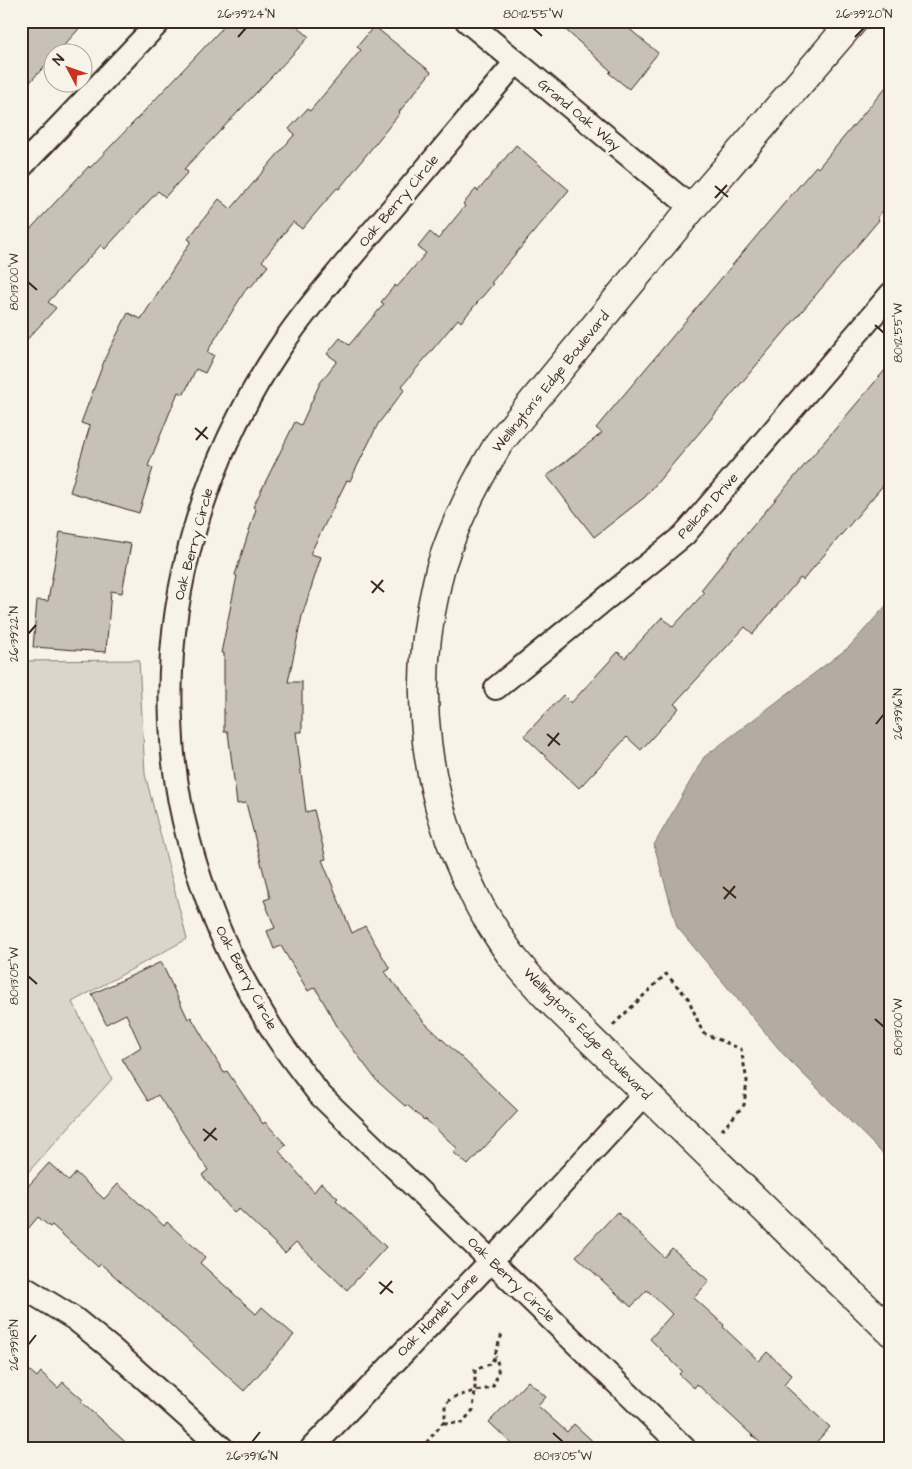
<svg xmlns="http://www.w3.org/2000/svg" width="912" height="1469" viewBox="0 0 912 1469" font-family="'Architects Daughter',sans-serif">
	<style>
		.green { fill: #dbd6cb; stroke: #8b8074 }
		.water { fill: #b4aca0; stroke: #84786c }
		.building { fill: #c8c1b6; stroke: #3b2a1e }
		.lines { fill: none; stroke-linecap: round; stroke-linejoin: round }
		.minor-casing { stroke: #3b2a1e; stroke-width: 26 }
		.tertiary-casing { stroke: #3b2a1e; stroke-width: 31 }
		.path { stroke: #3b2a1e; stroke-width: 3; stroke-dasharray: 4 4; stroke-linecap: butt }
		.minor { stroke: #f7f3e8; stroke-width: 22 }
		.tertiary { stroke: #f7f3e8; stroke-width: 28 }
		.ticks { fill: none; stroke: #3b2a1e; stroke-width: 2 }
		.labels { text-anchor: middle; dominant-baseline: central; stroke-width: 5; stroke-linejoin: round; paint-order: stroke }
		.street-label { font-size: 14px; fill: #3b2a1e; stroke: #f7f3e8 }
		.neatline { fill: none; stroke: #3b2a1e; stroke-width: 2 }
		.ticks-label { font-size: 12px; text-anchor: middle; fill: #3b2a1e }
	</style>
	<rect width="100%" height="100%" fill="#f7f3e8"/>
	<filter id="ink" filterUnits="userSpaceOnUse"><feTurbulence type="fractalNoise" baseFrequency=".02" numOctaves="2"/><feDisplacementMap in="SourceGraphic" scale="10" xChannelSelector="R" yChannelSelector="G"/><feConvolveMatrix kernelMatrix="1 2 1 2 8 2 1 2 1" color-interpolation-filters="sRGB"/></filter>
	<g filter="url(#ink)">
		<path class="green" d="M139,660L145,774L187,939L72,1002L112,1079L21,1180V661Z"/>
		<path class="water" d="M891,600V1162L784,1055L677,927L654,845L704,757L849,647Z"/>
		<path class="building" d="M21,21H86L58,52H52V58L21,92Z
			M229,21H292L309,37L184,169L188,172L165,197L158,191L105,249L101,245L48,302L56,308L21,346V239L89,166L90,168L134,122Z
			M556,21H620L658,53L629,89L609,73L611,71Z
			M374,26L431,72L399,112L400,113L339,189L337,188L302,229L293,222L262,261L268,266L250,288L248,286L207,352L214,355L205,373L196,369L184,394L178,392L148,466L153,468L139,513L70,492L90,426L81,423L106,356L128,313L141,319L191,241L188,239L219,199L231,209L295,134L289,129L307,109L310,111L361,50L357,47Z
			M891,81V201L877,218L879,220L645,497L594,537L547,476L602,433L596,428L765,226L816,166L818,168Z
			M516,145L569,190L491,283L493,284L461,322L458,319L402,386L405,389L378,424L350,481L347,480L310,554L321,557L302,616L288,682H302V732H296L306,812L314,810L326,859L322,860L352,933L365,926L390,969L385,972L424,1022L518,1111L468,1165L453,1152L457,1148L425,1119L424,1120L407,1105L405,1106L377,1081L341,1033L315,987L308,991L281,946L274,949L267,931L275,928L264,900L270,898L246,803L237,804L228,732H224V653H221L237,576L235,575L256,509L253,507L295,422L301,425L320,383L337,361L327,354L340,338L349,345L384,304L381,302L395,285L397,287L426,253L418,247L430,232L438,239L465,206L463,204L476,189L478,191Z
			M891,363V476L803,580L800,578L753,634L745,627L674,704L679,708L641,750L627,737L579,788L524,736L563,695L571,703L618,652L625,658L662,617L673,627L704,593L701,590L747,533Z
			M60,532L131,544L122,593L111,591L106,652L33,647L37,600L48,601Z
			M161,962L188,1019L191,1017L224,1073L227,1071L263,1124L265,1122L286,1145L279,1151L314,1192L321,1183L338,1198L336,1200L386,1247L347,1290L296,1242L285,1253L239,1209L234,1213L202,1175L208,1170L158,1095L148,1101L122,1059L141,1047L126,1014L106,1024L92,994Z
			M49,1163L69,1181L76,1173L104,1199L118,1184L164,1226L167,1222L205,1257L200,1263L256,1314L262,1307L294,1335L244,1391L140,1297L139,1298L101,1264L98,1267L52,1225L50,1227L38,1217L21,1237V1194Z
			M617,1212L664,1257L672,1248L709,1281L694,1298L724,1325L723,1327L759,1361L767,1352L792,1375L784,1385L830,1427L811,1448H766L697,1384L694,1388L679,1374L682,1371L650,1339L672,1314L647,1290L631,1307L576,1256Z
			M21,1363L37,1377L41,1372L58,1388L63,1382L83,1400L81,1402L132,1448H33L21,1437Z
			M528,1381L546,1397L538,1406L567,1432L574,1424L600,1448H516L489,1422Z"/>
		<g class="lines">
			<g class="minor-casing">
				<path id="minor" d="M467,21L692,208
					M516,62C466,121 417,180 367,238C337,274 305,310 279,349C206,458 165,590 171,722C172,736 172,750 174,763C180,818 196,872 216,922C232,962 254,1001 277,1037C290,1057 305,1075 319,1094L684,1448
					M21,167L160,21
					M496,688L684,535L891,294
					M21,1286L75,1319L112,1349L222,1448
					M312,1448L491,1261L645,1094"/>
			</g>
			<g class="tertiary-casing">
				<path id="tertiary" d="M853,21L692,208L499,443C476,481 456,520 442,563C439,572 437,583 435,592C412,691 425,797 471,888C475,896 479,906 485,915C494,929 503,945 514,959C525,973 537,986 549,999L891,1332"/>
			</g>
			<path class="path" d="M613,1025L666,974L688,998L703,1033L741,1049L747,1081L744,1105L722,1130
				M444,1423H462L473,1410L475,1391L492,1388C498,1375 501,1369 495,1356
				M411,1448L427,1442L445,1420V1405L451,1398L475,1391V1370L492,1363L502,1334"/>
			<use href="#minor" class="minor"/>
			<use href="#tertiary" class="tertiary"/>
		</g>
	</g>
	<path class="ticks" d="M533,28L542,36M238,37L246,28M855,37L864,28M715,186L728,197M715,198L727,185M28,282L37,290M875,325L884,333M195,428L208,439M196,440L207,427M371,581L384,592M372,593L383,580M28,634L36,625M876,724L884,714M547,734L560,745M548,746L559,733M723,887L736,898M724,899L735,886M28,976L37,984M875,1019L884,1027M203,1129L217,1140M204,1141L216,1128M379,1282L393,1293M380,1294L392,1281M28,1345L36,1335M553,1433L563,1442M252,1442L260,1432"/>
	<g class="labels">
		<g class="street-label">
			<text transform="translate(579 115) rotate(40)">Grand Oak Way</text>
			<text transform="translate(399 201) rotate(-50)">Oak Berry Circle</text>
			<text transform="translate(551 382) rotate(-51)">Wellington's Edge Boulevard</text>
			<text transform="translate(708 506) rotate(-48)">Pelican Drive</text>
			<text transform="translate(194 544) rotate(-75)">Oak Berry Circle</text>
			<text transform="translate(246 978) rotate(62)">Oak Berry Circle</text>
			<text transform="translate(587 1034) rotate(46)">Wellington's Edge Boulevard</text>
			<text transform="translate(511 1280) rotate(44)">Oak Berry Circle</text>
			<text transform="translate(438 1315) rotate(-46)">Oak Hamlet Lane</text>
		</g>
	</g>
	<rect width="912" height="1469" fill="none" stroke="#f7f3e8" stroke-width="55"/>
	<g transform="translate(68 68) rotate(311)"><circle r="24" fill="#f7f3e8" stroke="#aca397"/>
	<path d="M0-4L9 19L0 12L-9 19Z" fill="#c8321e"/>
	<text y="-8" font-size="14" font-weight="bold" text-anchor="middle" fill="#3b2a1e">N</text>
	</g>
	<rect x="28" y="28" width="856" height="1414" class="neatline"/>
	<g class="ticks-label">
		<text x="246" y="18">26°39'24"N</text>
		<text x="533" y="18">80°12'55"W</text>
		<text x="864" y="18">26°39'20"N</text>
		<text transform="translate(14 282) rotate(-90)" y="4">80°13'00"W</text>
		<text transform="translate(898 333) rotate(-90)" y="4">80°12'55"W</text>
		<text transform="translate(14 634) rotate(-90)" y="4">26°39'22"N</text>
		<text transform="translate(898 714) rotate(-90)" y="4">26°39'16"N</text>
		<text transform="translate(14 976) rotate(-90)" y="4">80°13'05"W</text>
		<text transform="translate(898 1027) rotate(-90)" y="4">80°13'00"W</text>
		<text transform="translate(14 1345) rotate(-90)" y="4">26°39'18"N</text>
		<text x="252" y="1460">26°39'16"N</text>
		<text x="563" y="1460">80°13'05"W</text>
	</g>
</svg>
